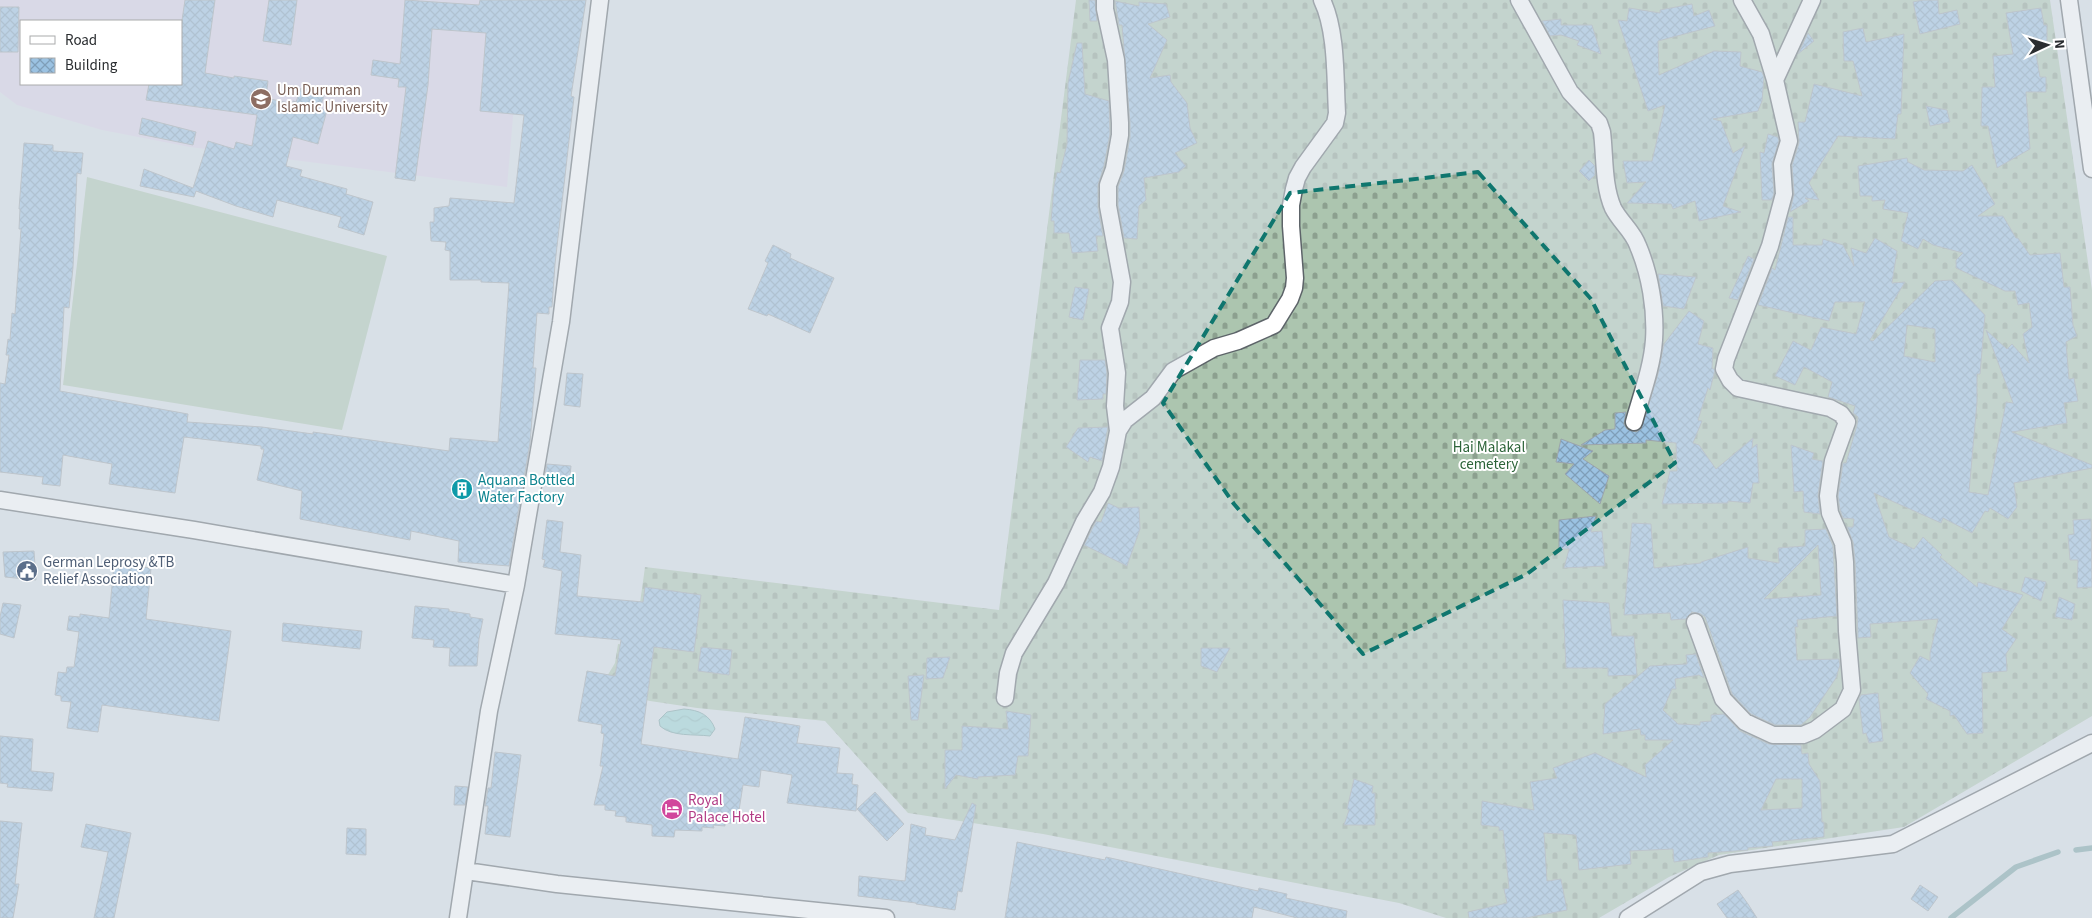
<svg xmlns="http://www.w3.org/2000/svg" width="2092" height="918" viewBox="0 0 2092 918" font-family="'Source Sans 3',sans-serif">
	<style>
		.education { fill: #dad1e6; fill-rule: evenodd }
		.cemetery { fill: url(#cemetery-stones) }
		.pitch { fill: #acc5af }
		.water { fill: url(#water-waves); stroke: #76a1a2 }
		.lines { fill: none; stroke-linecap: round; stroke-linejoin: round }
		.stream { stroke: #76a1a2; stroke-width: 5.5 }
		.building { fill: url(#building-cross-hatch); stroke: #9ca4aa; fill-rule: evenodd }
		.minor-casing { stroke: #5d6469; stroke-width: 19 }
		.minor { stroke: #fff; stroke-width: 16 }
		.marked { fill: none; stroke: #0f766e; stroke-width: 4; stroke-dasharray: 10 6; stroke-linejoin: round }
		.labels { text-anchor: middle; dominant-baseline: central; stroke-width: 4; stroke-linejoin: round; paint-order: stroke }
		.education-label { font-size: 15px; fill: #785e54; stroke: #fff; text-anchor: start }
		.park-label { font-size: 15px; fill: #2c6439; stroke: #fff }
		.culture-label { font-size: 15px; fill: #0d838f; stroke: #fff; text-anchor: start }
		.service-label { font-size: 15px; fill: #4e5e75; stroke: #fff; text-anchor: start }
		.hotel-label { font-size: 15px; fill: #b23c85; stroke: #fff; text-anchor: start }
	</style>
	<defs>
		<pattern id="cemetery-stones" width="16" height="16" patternUnits="userSpaceOnUse" patternTransform="scale(1.25)"><rect width="16" height="16" fill="#acc5af"/><path d="M2 7V4a2 2 0 0 1 4 0v3zM10 15v-3a2 2 0 0 1 4 0v3z" fill="#8ca08f"/></pattern>
		<pattern id="water-waves" width="16" height="10" patternUnits="userSpaceOnUse" patternTransform="scale(1.25)"><rect width="16" height="10" fill="#97d3d3"/><path d="M0 5q4-4 8 0t8 0" fill="none" stroke="#82b5b5"/></pattern>
		<pattern id="building-cross-hatch" width="8" height="8" patternUnits="userSpaceOnUse" patternTransform="scale(1.25)"><rect width="8" height="8" fill="#9bc2e2"/><path d="M0 0l8 8M0 8l8-8" fill="none" stroke="#7f9eb8"/></pattern>
	</defs>
	<rect width="100%" height="100%" fill="#d8e0e7"/>
	<path class="education" d="M0,0H523L507,187L190,147L102,130L17,105L0,92ZM21,21H181V84H21Z"/>
	<path class="cemetery" d="M1076,0H2050L2092,290V716L1904,827L1719,855L1669,877L1599,918H1446L1399,903L1043,834L908,813L825,721L697,708L650,701L600,688L615,663L618,644L634,646L645,567L999,610Z"/>
	<path class="pitch" d="M87,177L387,256L342,430L63,385Z"/>
	<path class="water" d="M684,709C699,710 710,715 715,729L710,736C694,734 672,737 660,726L659,720L667,712Z"/>
	<g class="lines">
		<path class="stream" d="M2076,850L2092,848
			M1951,918L2016,867L2058,852"/>
	</g>
	<path class="building" d="M185,0H215L205,73L234,78V76L268,81L266,98L293,104V101L296,102L301,88L324,95L320,109L327,110L318,144L293,137L286,166L302,170L300,176L347,189L346,194L373,202L364,235L338,227L341,217L277,200L273,217L236,206L196,191L194,197L140,186L144,169L193,188L208,141L234,149L236,142L252,146L257,115L146,100L149,84H181V27Z
		M269,0H297L291,45L263,41Z
		M405,0L479,5L480,0H586L571,96L574,97L555,264L552,307H549V314L537,313L533,368H536L530,443L509,566L458,562L459,541L411,531L410,540L300,519L302,491L257,480L264,449H261V446L184,437L175,493L109,484L112,464L63,455L60,486L42,484L43,477L0,472V383L5,384L9,355H6L8,339L10,340L12,313L15,314L21,229H19L20,209H19L24,143L53,145V151L83,153L81,174L77,173L73,267L69,308L64,307L60,391L188,414L187,422L262,427L313,434V432L449,451L450,438L498,442L509,283L481,282V280H450V251L445,250L446,242L431,241L430,222H434V208L449,206L450,198L514,203L524,115L480,111L486,33L432,29L428,85L415,181L395,178L406,87H398L399,79L371,75L373,60L400,64Z
		M1089,0H1095L1097,21H1090Z
		M1923,0H1938L1939,14L1957,10L1960,24L1920,34L1913,2Z
		M1115,1L1139,6V2L1166,4L1170,17L1148,24L1167,40L1150,78L1170,75L1171,82L1187,103L1190,128L1197,143L1175,153L1186,166L1179,172L1144,178L1146,200L1139,206L1137,239L1124,238L1118,205V187L1124,171L1130,137V123L1122,25H1119Z
		M1692,4L1694,16L1709,10L1715,26L1658,41L1659,75L1714,51L1741,52L1740,66L1762,72L1764,77L1762,101L1758,111L1713,119L1721,121L1733,153L1745,146L1723,206L1741,212L1699,221L1695,201L1673,209L1671,204L1627,203L1646,182L1627,183L1623,161H1652L1665,105L1648,111L1618,20L1627,21L1629,8L1660,13V10Z
		M0,7H19L18,52H0Z
		M2041,8L2044,25H2047V48H2035L2040,77H2046V92H2026L2030,149L1997,168L1988,126H1981L1982,87H1995L1993,56L2013,54L2006,13Z
		M1561,19V25H1592L1601,54L1577,45L1579,41L1561,35L1550,36L1542,21Z
		M1863,28L1866,42L1904,34L1901,114H1898L1895,139L1838,136L1809,183L1819,200L1805,198L1809,201L1790,212L1794,194L1792,165L1799,143L1798,122H1805L1814,84L1862,96L1853,61H1844L1843,32Z
		M1808,33L1814,41L1798,54Z
		M1077,43H1082L1085,94L1109,101L1110,134L1104,166L1098,185V208L1103,236H1096L1098,251L1072,253L1069,233H1054V221H1051L1054,186L1057,172L1060,173L1067,144L1068,83Z
		M1926,106L1947,110L1950,122L1930,126Z
		M142,118L196,132L193,145L139,134Z
		M1768,134L1778,137L1779,141L1772,164L1774,193L1772,200H1762L1760,152L1764,153Z
		M1907,158L1908,162L1924,170L1963,171L1972,165L1995,204L1978,216H2003L2016,238H2018L2030,255L2060,253L2064,287H2070L2073,325L2077,336L2066,342L2069,379L2074,378L2078,401L2064,403L2067,423L2012,432L2092,465V468L2014,483L2017,507L2008,519L1990,508L1988,512L1985,511L1972,533L1943,518L1941,523L1874,493L1889,537L1914,549L1923,537L1942,555L1940,557L1977,587L1978,582L2023,595L2002,629L2016,639L2006,654L2007,671L1982,673L1983,733L1967,734L1954,715L1950,716V711L1926,699L1928,694L1910,673L1920,656L1930,661V653L1938,619L1870,624L1871,637L1858,638L1855,561L1853,542L1847,527H1853L1854,519L1843,518L1840,510L1838,496L1843,463H1846L1857,425L1858,417L1853,413L1855,406L1828,397L1832,382L1804,367L1795,385L1775,376L1793,341L1811,350L1821,327L1856,334L1865,302H1835L1829,321L1758,305L1772,268L1775,270L1788,217H1793V245H1822L1823,239L1843,245L1854,266L1851,248L1866,253L1875,238L1897,251L1892,283L1905,282L1870,340L1873,341L1935,281L1952,280L1985,315L1980,374H1977V402L1969,492L1988,495L2006,402L2013,403L1986,330L2007,349L2012,344L2029,363L2023,334L2032,327L2029,303L2018,305L2015,291H2005L1956,268V260L1963,253L1933,245L1923,239L1918,249L1901,241L1908,213L1883,209L1885,200L1872,201V196H1860L1858,166ZM1907,325L1935,329V362L1904,356Z
		M1589,160L1595,166V175L1589,181L1579,171Z
		M773,245L791,254L790,258L834,278L810,333L768,314L767,316L748,309L768,263L765,261Z
		M1748,256L1754,259L1738,300L1729,298Z
		M1658,274L1696,277L1684,309L1663,306Z
		M1075,287L1089,289L1083,320L1069,317Z
		M1689,311L1704,321L1698,344L1713,348L1712,368L1715,370L1710,390L1708,388L1698,420L1702,421L1693,443L1699,445L1716,469L1753,438L1752,448L1757,444L1759,483H1753L1750,503L1728,501V503L1662,504L1670,471H1677L1676,443L1646,440V443L1581,445L1605,430L1615,429V413L1626,412L1624,424L1627,429L1636,432L1641,429L1658,374L1664,344Z
		M1080,360H1105L1107,373L1106,394H1103V399L1077,400Z
		M567,373L583,374L580,407L564,405Z
		M1108,427L1102,461L1090,457L1088,462L1066,447L1078,428Z
		M1561,439L1593,451L1583,459L1609,476L1600,504L1565,474L1574,464L1556,462Z
		M1791,445L1814,453L1812,459L1823,461L1818,495L1820,514L1804,512L1803,491L1794,492Z
		M547,464L571,466L569,485L544,481Z
		M1108,503L1119,508L1139,507L1140,529L1127,566L1084,545L1096,521L1101,522Z
		M1596,516L1591,532L1602,531L1605,566L1564,568L1569,549H1559V520Z
		M2091,519L2092,587L2077,588L2078,560H2070L2068,535L2074,534L2073,520Z
		M547,520L563,522L560,552L581,555L577,596L643,602L645,587L701,595L694,652L654,647L641,744L738,759L745,717L800,726L797,743L840,748L837,773L853,774L852,784L858,785L856,811L787,803L792,775L761,770L759,787L743,785L737,823H725V826L713,825L714,828L702,827V831L675,830L674,837L652,836V825L626,822V817L615,816L616,811L605,810V805H594L603,766H600L604,734L601,733L602,725L578,721L587,671L615,676L621,640L555,634L562,571L543,567L545,560L542,559Z
		M1632,523L1651,524L1654,568L1701,563V562L1748,547V558L1779,563L1778,548L1805,546V530L1826,529L1833,546L1837,616L1797,620L1798,627H1795L1797,660L1839,659L1840,665L1836,678L1810,717L1801,725H1775L1751,714L1732,694L1705,617L1701,614L1692,612L1686,619L1671,620L1670,613L1624,615ZM1818,545L1821,595L1764,599Z
		M34,551L36,580L5,577L3,552Z
		M114,564L151,568L146,619L231,631L219,721L102,705L98,732L67,728L71,702L61,701V696L55,695L58,672L66,673L67,667H74L79,632L67,630L69,616L80,617V614L109,618Z
		M2025,577L2046,582L2041,601L2021,591Z
		M2059,597L2075,604L2072,620L2055,617Z
		M1563,600L1609,603L1612,636H1634L1637,675L1608,676V668H1566Z
		M3,603L21,605L14,638L0,634V617Z
		M415,606L449,609V611L470,614V617L483,619L479,639L477,666H449L450,648L433,647L434,640L412,638Z
		M283,623L362,631L360,649L282,641Z
		M701,647L732,650L729,675L698,671Z
		M1201,648H1230L1217,672L1201,666Z
		M1696,654L1704,678L1699,675L1675,679L1676,689H1672L1663,710L1678,724L1700,725V722L1711,721V715L1724,714L1740,731L1769,744L1801,745L1802,754L1808,753L1809,764L1820,781L1822,822H1824V837L1772,842L1773,846L1748,848V850L1708,853V857L1674,862L1673,849L1630,851L1631,864L1579,870L1576,835L1544,833L1547,881L1561,879L1567,910L1526,918H1469L1468,912L1507,903L1504,889L1509,888L1503,830L1499,831V827L1481,825L1482,801L1534,810L1530,782L1557,778L1553,768L1595,753L1646,777L1645,765L1673,740H1645V735H1641L1640,729L1603,734L1605,704L1650,666L1687,664L1686,655ZM1776,779H1802V808L1761,810Z
		M950,657L943,678L926,679L927,658Z
		M924,675L918,720H911L908,676Z
		M1878,693L1883,741L1869,743L1866,733L1863,734L1859,699L1861,695Z
		M1006,711L1031,715L1028,756H1018L1015,775L978,777V779L956,775L945,789V750H962V726L1008,729Z
		M0,736L33,739L31,771L54,773L52,791L7,787L8,784L0,783Z
		M495,752L521,755L510,837L485,834L488,806H485L488,788H491Z
		M1354,779L1373,786L1372,793H1375V825H1344L1349,810L1347,809Z
		M455,786L468,787L465,805H454Z
		M875,792L904,824L887,841L857,809Z
		M972,803L976,805L962,892L958,891L955,910L916,904V903L858,896L859,876L905,881L911,824L926,828L925,835L955,840Z
		M0,821L22,823L15,884H19L13,918H0Z
		M86,824L131,833L114,918H94L108,852L81,847Z
		M347,828L366,829V855L346,854Z
		M1017,842L1105,860L1106,857L1258,891L1259,888L1287,894L1286,898L1347,911L1346,918H1297L1254,907L1252,918H1005Z
		M1920,885L1938,897L1928,911L1911,899Z
		M1738,890L1748,904L1757,918H1727L1717,904Z"/>
	<g class="lines">
		<g class="minor-casing">
			<path id="minor" d="M1105,0V9L1116,60L1120,123V135L1114,169L1108,185V206L1122,282L1120,302L1110,328L1117,373L1115,406L1118,431
				M1519,0L1570,92L1599,123L1602,132C1605,156 1603,185 1613,208C1620,222 1633,231 1638,246C1650,274 1656,310 1654,340C1652,368 1641,396 1634,422
				M1742,0L1761,34L1775,80
				M2069,0L2092,169
				M0,500L194,530L516,585
				M1695,622L1723,699L1745,722L1773,735H1803L1815,730L1843,709L1852,690L1847,631L1845,562L1843,543L1830,513L1828,496L1833,461L1847,422L1841,414L1830,408L1738,388L1730,380L1724,369L1726,359L1770,246L1784,194L1782,164L1789,141L1775,80L1812,0
				M1005,698L1008,673L1014,653L1056,583L1084,522L1102,492L1111,467L1118,431L1125,420L1153,398L1173,371L1214,348L1238,341L1274,325L1290,299L1294,288L1295,278L1291,226V205L1294,189L1297,178L1303,167L1335,123L1337,113C1335,79 1337,31 1322,0
				M466,871L557,884L886,918
				M458,918L489,711L516,585L561,322L600,0
				M1628,918L1701,872L1730,864L1893,844L2092,743"/>
		</g>
		<use href="#minor" class="minor"/>
	</g>
	<path d="M0 0H2092V918H0ZM1478,172L1591,299L1675,463L1527,574L1363,654L1234,504L1163,403L1290,193Z" fill="#d8e0e7" fill-opacity=".55" fill-rule="evenodd"/>
	<path class="marked" d="M1478,172L1591,299L1675,463L1527,574L1363,654L1234,504L1163,403L1290,193Z"/>
	<defs>
		<g id="university-disc" transform="scale(1.125)"><circle r="9.5" fill="#8d6e63" stroke="#fff"/><path d="M0-5L7-2L0 1L-7-2ZM-4 1L0 2.5L4 1V4Q0 6-4 4Z" fill="#fff"/></g>
		<g id="building-disc" transform="scale(1.125)"><circle r="9.5" fill="#0f9aa8" stroke="#fff"/><path d="M-4-6H4V6H1V3H-1V6H-4ZM-2.5-4.3h1.7v1.8h-1.7ZM.8-4.3h1.7v1.8H.8ZM-2.5-1h1.7V.8h-1.7ZM.8-1h1.7V.8H.8Z" fill="#fff"/></g>
		<g id="civic-disc" transform="scale(1.125)"><circle r="9.5" fill="#5c6f8a" stroke="#fff"/><path d="M-.6-6.5H3V-4.5H.6V-3L4-1V1h2V6H-6V1h2V-1L-.6-3ZM-1.2 2.5V6h2.4V2.5Z" fill="#fff"/></g>
		<g id="hotel-disc" transform="scale(1.125)"><circle r="9.5" fill="#d1479c" stroke="#fff"/><path d="M-6-4.5h1.5V1H6V5H4.5V3h-9V5H-6ZM-4 0a1.8 1.8 0 1 1 3.6 0ZM.5 0V-2.5h3Q6-2.5 6 0Z" fill="#fff"/></g>
	</defs>
	<g fill-rule="evenodd">
		<use href="#university-disc" x="261" y="99"/>
		<use href="#building-disc" x="462" y="489"/>
		<use href="#civic-disc" x="27" y="571"/>
		<use href="#hotel-disc" x="672" y="809"/>
	</g>
	<g class="labels">
		<g class="education-label">
			<text x="277" y="90">Um Duruman<tspan x="277" dy="17">Islamic University</tspan></text>
		</g>
		<g class="park-label">
			<text x="1489" y="447">Hai Malakal<tspan x="1489" dy="17">cemetery</tspan></text>
		</g>
		<g class="culture-label">
			<text x="478" y="480">Aquana Bottled<tspan x="478" dy="17">Water Factory</tspan></text>
		</g>
		<g class="service-label">
			<text x="43" y="562">German Leprosy &amp;TB<tspan x="43" dy="17">Relief Association</tspan></text>
		</g>
		<g class="hotel-label">
			<text x="688" y="800">Royal<tspan x="688" dy="17">Palace Hotel</tspan></text>
		</g>
	</g>
	<rect x="20" y="20" width="162" height="65" fill="#ffffff" stroke="#aaabac"/>
	<rect x="30" y="36" width="25" height="8" fill="#ffffff" stroke="#aaabac"/>
	<text x="65" y="45" font-size="15" fill="#2a2d30">Road</text>
	<rect x="30" y="58" width="25" height="15" fill="url(#building-cross-hatch)" stroke="#aaabac"/>
	<text x="65" y="70" font-size="15" fill="#2a2d30">Building</text>
	<g transform="translate(2047 45) rotate(86)" stroke="#ffffff" stroke-width="4" paint-order="stroke">
	<path d="M0-4L9 19L0 12L-9 19Z" fill="#2a2d30"/>
	<text y="-8" font-size="14" font-weight="bold" text-anchor="middle" fill="#2a2d30">N</text>
	</g>
</svg>
